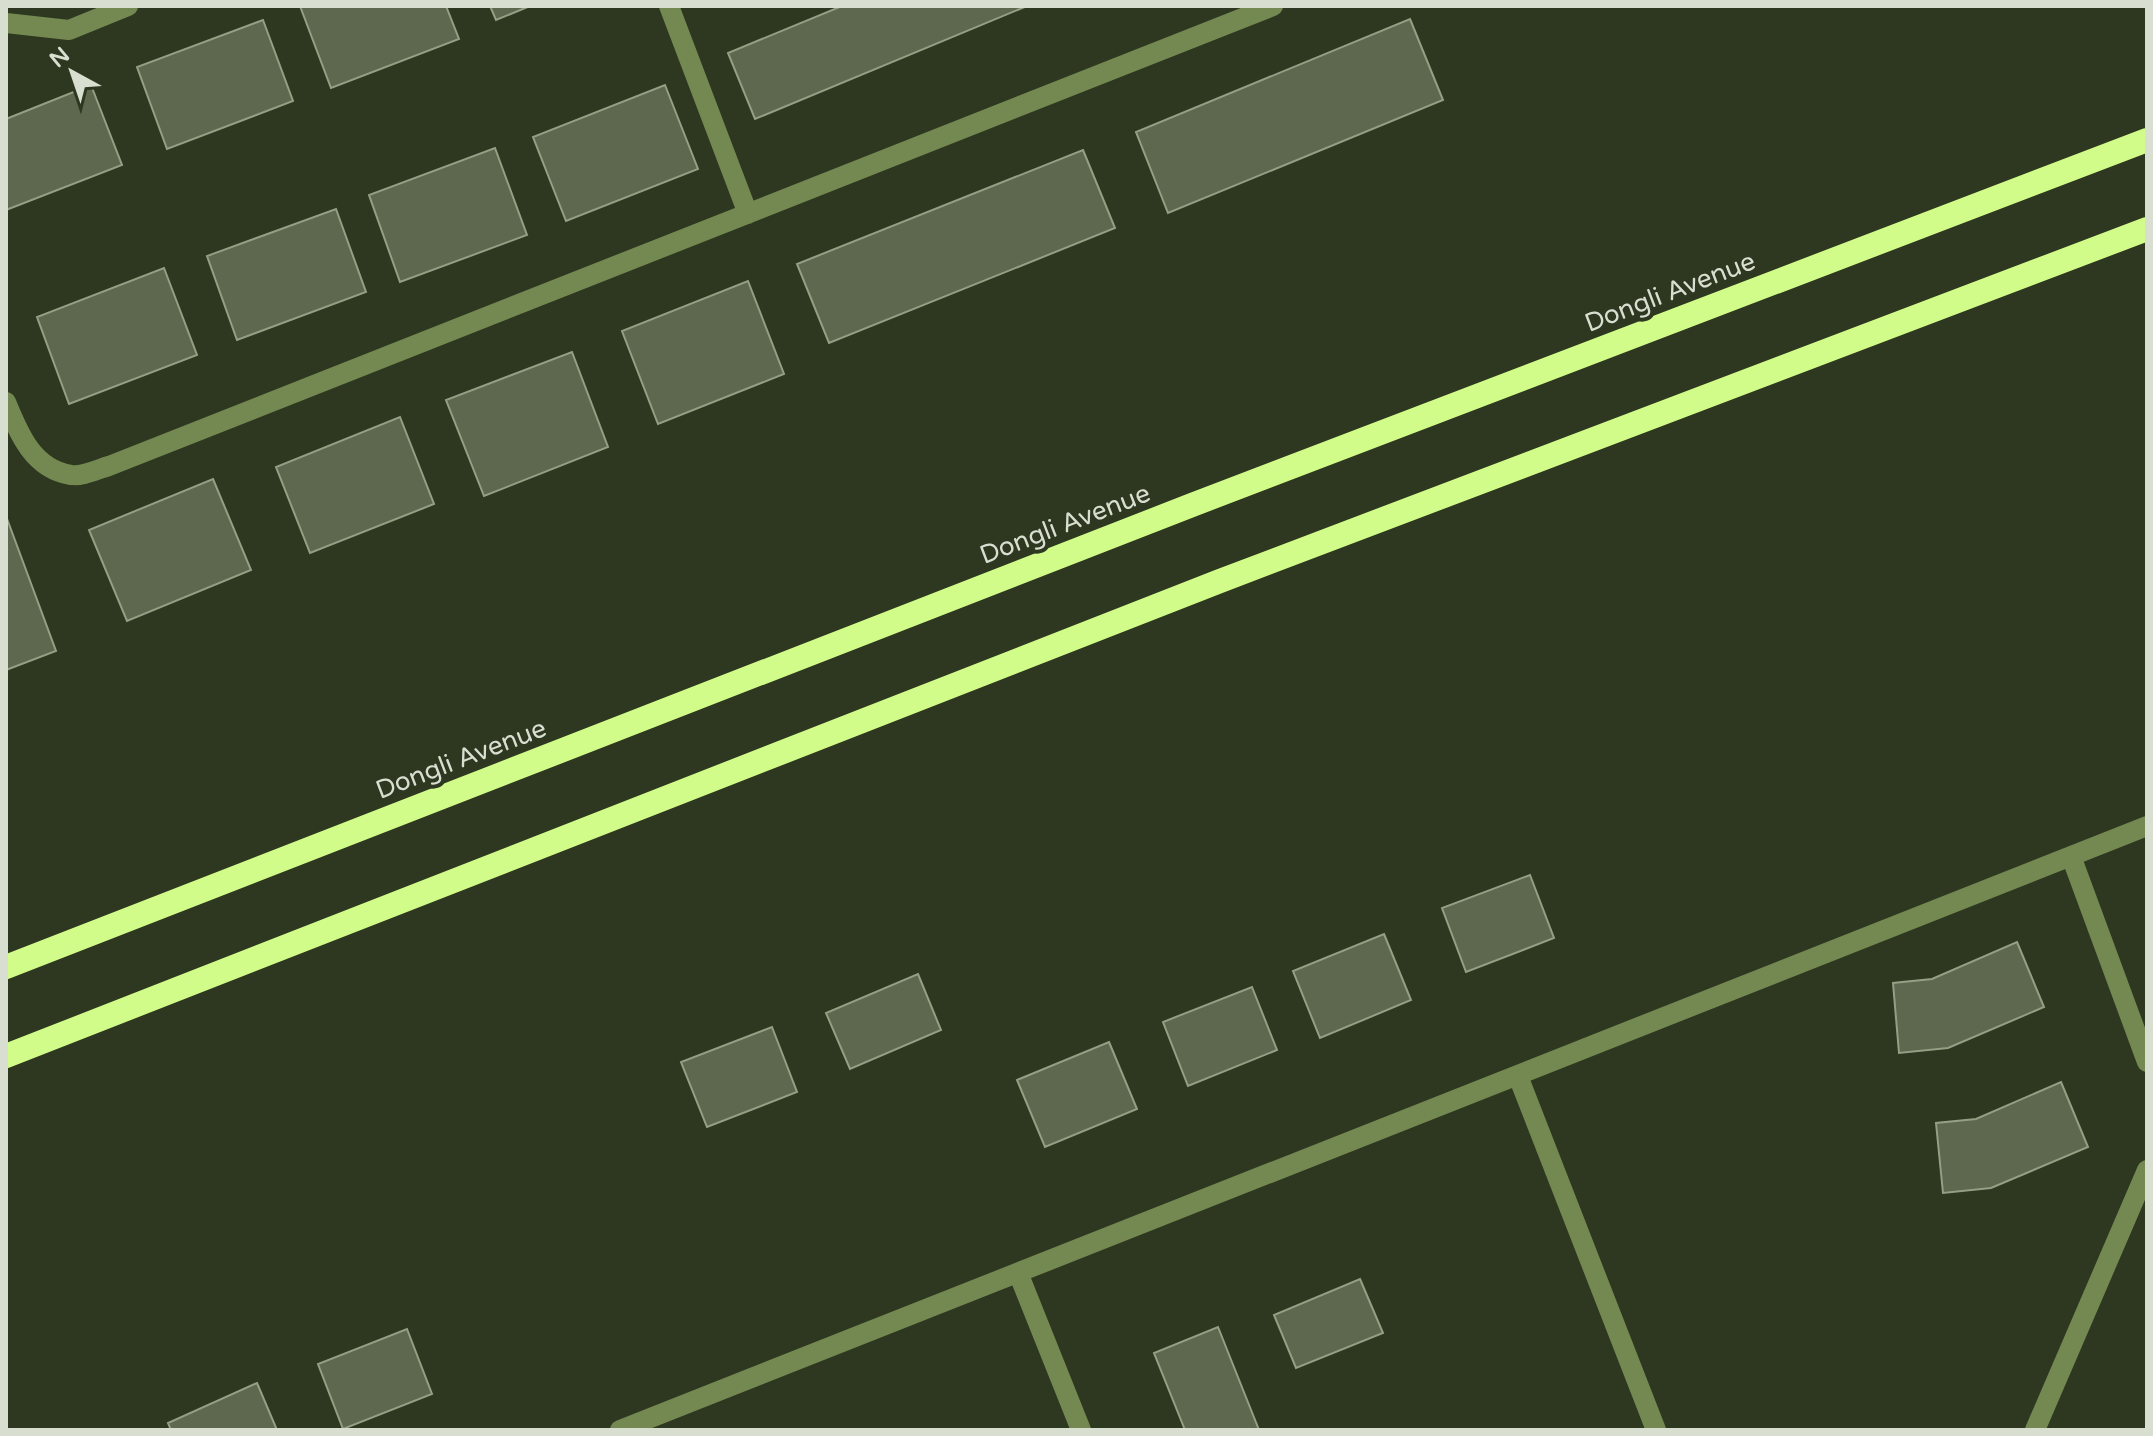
<svg xmlns="http://www.w3.org/2000/svg" width="2153" height="1436" viewBox="0 0 2153 1436" font-family="'Varela Round',sans-serif">
	<style>
		.building { fill: #5d684e; stroke: #949f84; stroke-width: 2 }
		.lines { fill: none; stroke-linecap: round; stroke-linejoin: round }
		.minor { stroke: #748951; stroke-width: 20 }
		.highway { stroke: #d2fc8a; stroke-width: 24 }
		.labels { text-anchor: middle; dominant-baseline: central; stroke-width: 8; stroke-linejoin: round; paint-order: stroke }
		.street-label { font-size: 26px; fill: #d8ded0; stroke: #2e3720 }
	</style>
	<rect width="100%" height="100%" fill="#2e3720"/>
	<path class="building" d="M300,6H446L459,39L331,88Z
		M490,6H530L496,20Z
		M842,6H1027L755,119L728,53Z
		M1410,19L1443,100L1168,213L1136,132Z
		M263,20L293,101L167,149L137,67Z
		M91,85L122,165L6,210V119Z
		M665,85L698,169L566,221L533,137Z
		M495,148L527,235L400,282L369,195Z
		M1083,150L1115,228L829,343L797,264Z
		M336,209L366,292L237,340L207,256Z
		M164,268L197,355L69,404L37,317Z
		M748,281L784,374L658,424L622,331Z
		M572,352L608,447L484,496L446,400Z
		M400,417L434,504L310,553L276,467Z
		M213,479L251,570L127,621L89,530Z
		M6,516L56,651L6,670Z
		M1530,875L1554,938L1466,972L1442,908Z
		M1384,934L1411,1000L1320,1038L1293,971Z
		M2017,942L2044,1007L1948,1048L1899,1053L1893,983L1932,979Z
		M918,974L941,1030L850,1069L826,1013Z
		M1252,987L1277,1050L1188,1086L1163,1022Z
		M772,1027L797,1092L707,1127L681,1062Z
		M1109,1042L1137,1109L1045,1147L1017,1080Z
		M2061,1082L2088,1147L1991,1188L1943,1193L1936,1123L1976,1119Z
		M1360,1279L1383,1333L1296,1368L1274,1315Z
		M1218,1327L1259,1430H1185L1154,1353Z
		M407,1329L432,1394L343,1429L318,1364Z
		M257,1383L277,1430H171L168,1423Z"/>
	<g class="lines">
		<path class="minor" d="M669,6L748,214
			M6,23L69,30L128,6
			M6,402C19,434 33,469 71,475C82,477 98,469 109,466L1273,6
			M2071,856L2147,1062
			M1518,1076L1656,1430
			M1019,1275L1081,1430
			M620,1430L2147,826
			M2035,1430L2147,1170"/>
		<path class="highway" d="M6,967L1192,505L2147,140
			M6,1056L1220,581L2147,229"/>
	</g>
	<g class="labels">
		<g class="street-label">
			<text transform="translate(1670 292) rotate(-21)">Dongli Avenue</text>
			<text transform="translate(1065 524) rotate(-21)">Dongli Avenue</text>
			<text transform="translate(461 759) rotate(-21)">Dongli Avenue</text>
		</g>
	</g>
	<rect width="2153" height="1436" fill="none" stroke="#d8ded0" stroke-width="16"/>
	<g transform="translate(72 72) rotate(320)" stroke="#2e3720" stroke-width="6" paint-order="stroke">
	<path d="M0-6L14 30L0 20L-14 30Z" fill="#d8ded0"/>
	<text y="-12" font-size="22" font-weight="bold" text-anchor="middle" fill="#d8ded0">N</text>
	</g>
</svg>
